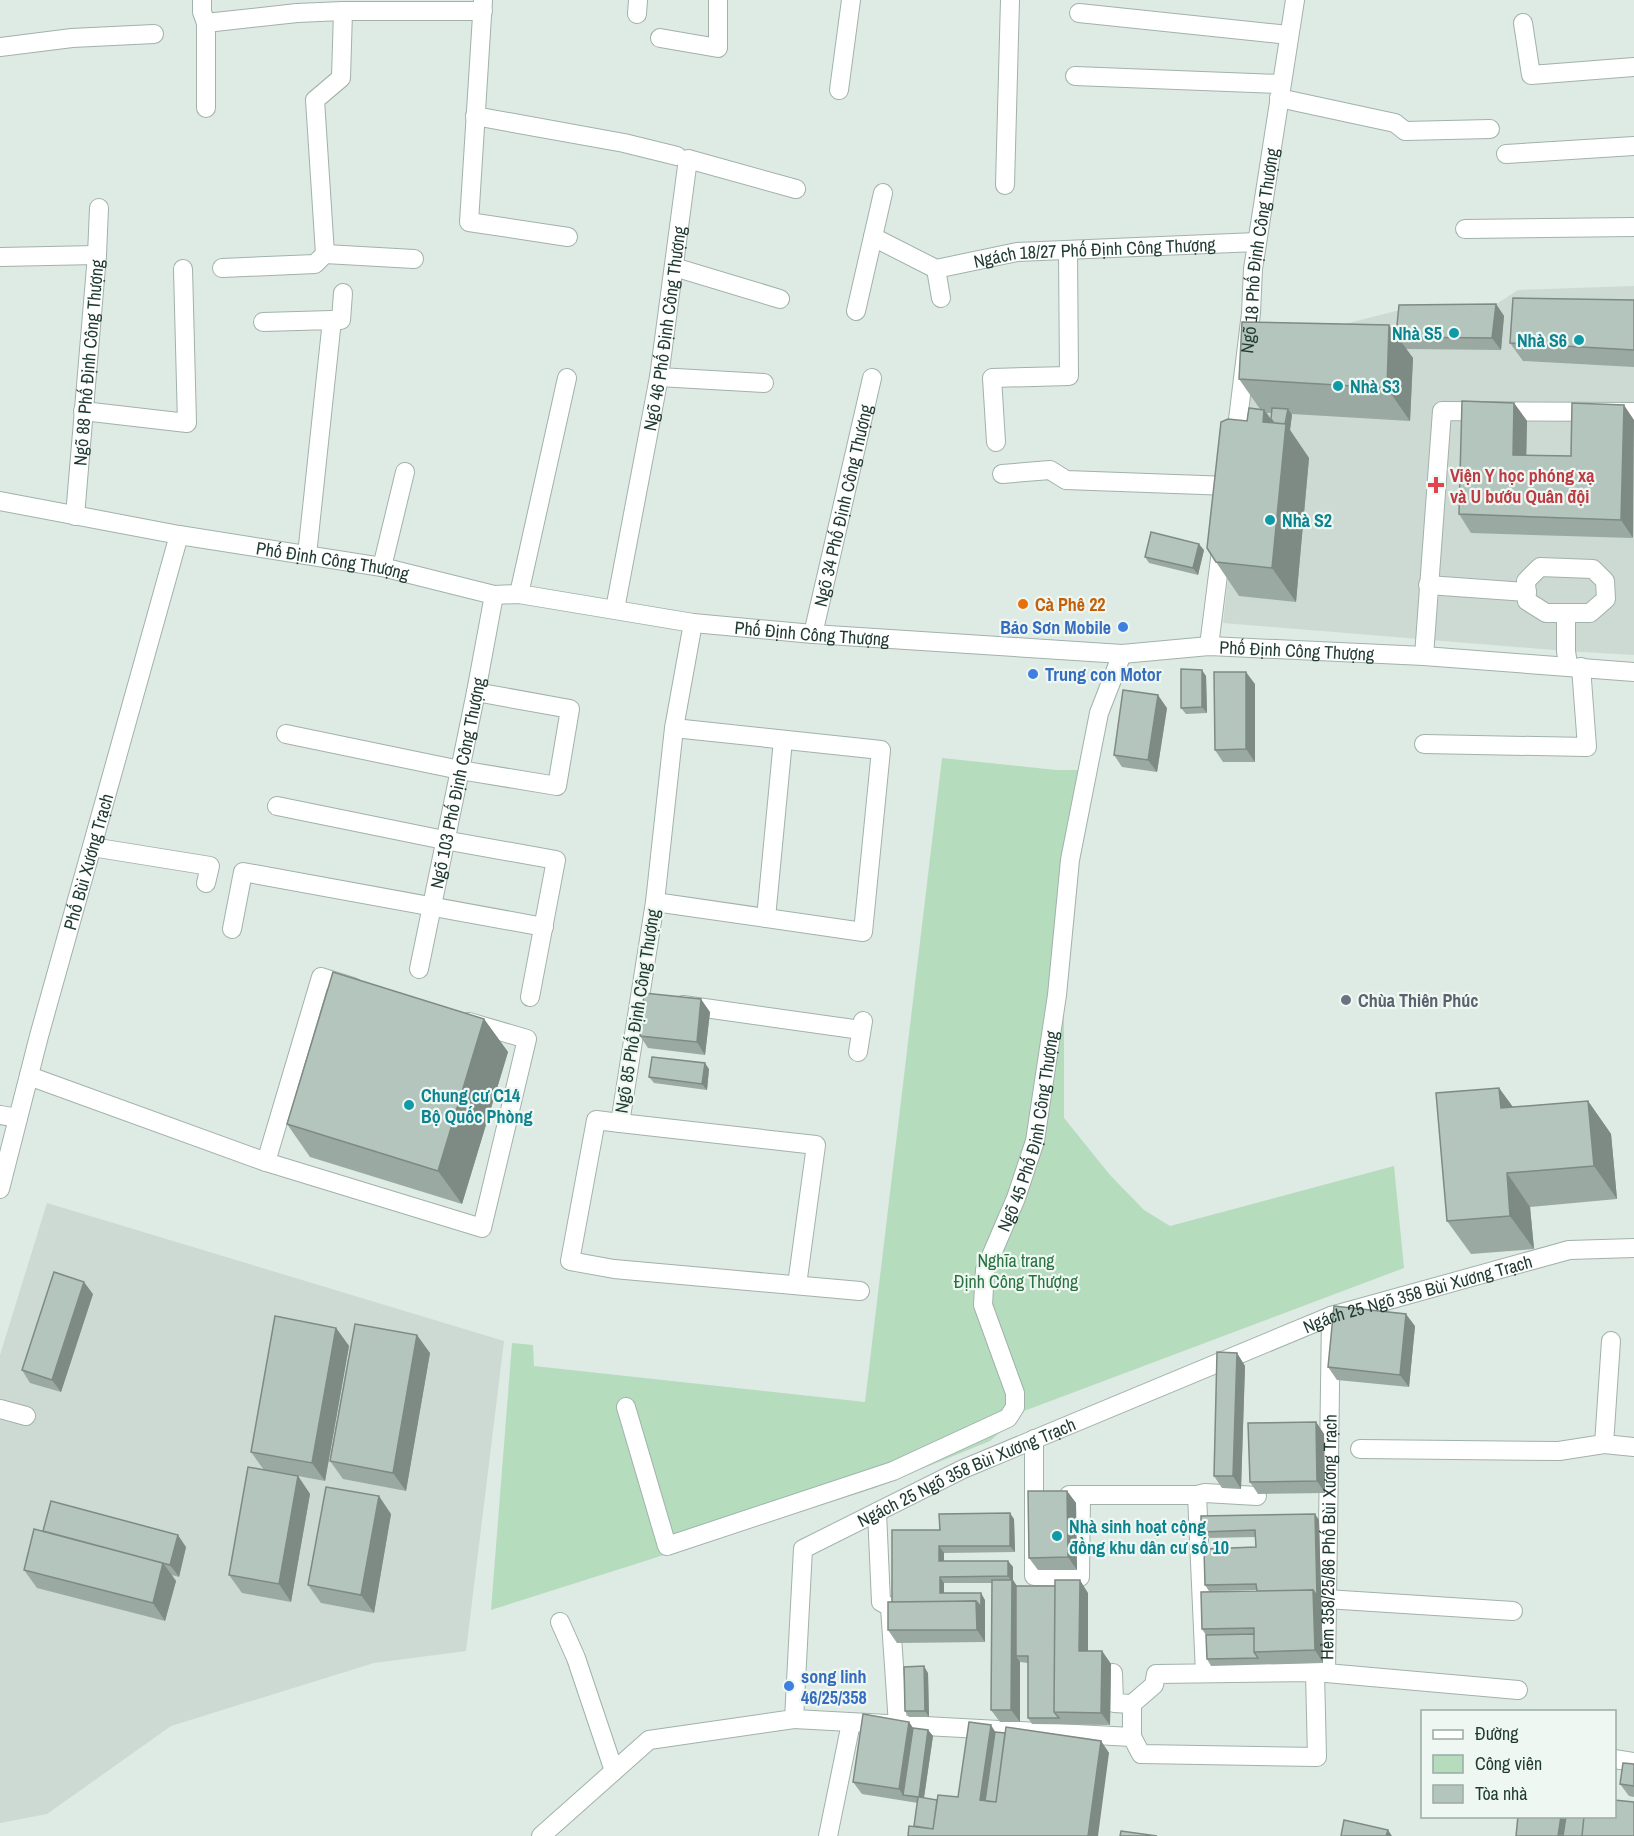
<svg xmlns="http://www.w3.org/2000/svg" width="1634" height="1836" viewBox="0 0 1634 1836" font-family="'Archivo Narrow',sans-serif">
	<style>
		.built { fill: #ccdad3 }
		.green { fill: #b6dcbe }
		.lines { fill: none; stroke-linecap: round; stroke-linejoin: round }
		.service-casing { stroke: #a1b2ab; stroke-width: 20 }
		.minor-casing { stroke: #a1b2ab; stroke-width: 20 }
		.tertiary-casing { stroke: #a1b2ab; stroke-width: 20 }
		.service { stroke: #fff; stroke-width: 18 }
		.minor { stroke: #fff; stroke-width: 18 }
		.tertiary { stroke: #fff; stroke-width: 18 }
		.wall { fill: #9ba9a3; fill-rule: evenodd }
		.shaded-wall { fill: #7e8a84 }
		.building { fill: #b4c5bd; stroke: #7e8a84; stroke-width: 1.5 }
		.culture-dot { fill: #0f9aa8; stroke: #eef7f2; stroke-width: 2 }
		.health-dot { fill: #e0444e; stroke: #eef7f2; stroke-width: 2 }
		.food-dot { fill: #e8710a; stroke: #eef7f2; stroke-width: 2 }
		.shop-dot { fill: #3f7fe0; stroke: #eef7f2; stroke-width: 2 }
		.worship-dot { fill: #6b7280; stroke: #eef7f2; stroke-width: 2 }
		.labels { text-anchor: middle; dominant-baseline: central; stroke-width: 4.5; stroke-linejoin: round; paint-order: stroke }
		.street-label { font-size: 18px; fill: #1f3a31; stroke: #eef7f2 }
		.culture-label { font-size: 18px; font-weight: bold; fill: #0d838f; stroke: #eef7f2; text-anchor: start }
		.health-label { font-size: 18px; font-weight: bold; fill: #be3a42; stroke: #eef7f2; text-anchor: start }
		.food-label { font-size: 18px; font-weight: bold; fill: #c56008; stroke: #eef7f2; text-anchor: start }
		.shop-label { font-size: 18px; font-weight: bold; fill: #366cbe; stroke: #eef7f2; text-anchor: start }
		.worship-label { font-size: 18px; font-weight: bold; fill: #5b616d; stroke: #eef7f2; text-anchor: start }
		.park-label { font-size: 18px; fill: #297240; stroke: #eef7f2 }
	</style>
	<rect width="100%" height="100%" fill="#deeae4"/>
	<path class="built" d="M1634,286V655L1566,651L1223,623L1254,347L1396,311L1489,309L1518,290Z
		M47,1203L504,1341L466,1651L374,1663L171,1726L47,1814L0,1823V1355Z"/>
	<path class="green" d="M942,758L1056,770H1089L1064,937V1118L1110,1175L1144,1210L1170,1226L1394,1166L1404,1268L1024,1411L990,1441L875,1488L491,1610L512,1343L533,1345L534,1366L865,1402Z"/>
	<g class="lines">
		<g class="service-casing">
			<g id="service">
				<path d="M202,0V12L206,23"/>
				<path d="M483,0L469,222L568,237"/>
				<path d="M1079,13L1289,35"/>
				<path d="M1523,23L1531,75L1634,67"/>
				<path d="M660,38L718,48V0"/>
				<path d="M0,47L72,38L154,34"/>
				<path d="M1075,76L1281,84"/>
				<path d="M839,90L851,0"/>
				<path d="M1279,98L1395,123L1405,131L1490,129"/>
				<path d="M206,108V23L297,13L343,11H483"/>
				<path d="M475,116L624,143L677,156"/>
				<path d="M1506,154L1634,146"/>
				<path d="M1005,185L1010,0"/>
				<path d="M1465,229L1634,227"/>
				<path d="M873,237L936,269"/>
				<path d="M325,254L315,100L341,78L343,11"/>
				<path d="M0,257L97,255"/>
				<path d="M674,267L780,299"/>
				<path d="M222,268L315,264L325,254L414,259"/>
				<path id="s1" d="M936,269L1017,252L1257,242"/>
				<path d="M936,269L941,298"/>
				<path d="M856,311L883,193"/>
				<path d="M332,320H341L343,293"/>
				<path d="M263,322L332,320L307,555"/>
				<path d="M659,377L764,383"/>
				<path d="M83,411L187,423L183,269"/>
				<path d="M996,442L992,378L1069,376L1068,251"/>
				<path d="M1002,474L1050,470L1066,480L1229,486"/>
				<path id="s2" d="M75,516L97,255L99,208"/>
				<path d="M382,567L405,472"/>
				<path d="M1540,567L1593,569L1605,581L1606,599L1590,613H1546L1527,601L1526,581Z"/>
				<path d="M1428,585L1527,592"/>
				<path d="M519,594L567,378"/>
				<path id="s3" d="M615,609L659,377L688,159L796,189"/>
				<path d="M1566,613V651L1568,665"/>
				<path d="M693,623L674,728L655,902L620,1123L596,1120L570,1261L614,1269L860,1291"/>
				<path id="s4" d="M813,634L872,378"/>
				<path d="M1424,656L1442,411L1634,412"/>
				<path d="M286,734L460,770L557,786L570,709L476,692"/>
				<path d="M1424,744L1587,747L1581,667"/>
				<path d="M277,806L444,840L556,860L530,997"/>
				<path d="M92,847L210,866L206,883"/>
				<path d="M655,902L863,932L881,750L674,728"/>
				<path d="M766,918L783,740"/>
				<path d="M232,929L243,872L544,927"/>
				<path id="s5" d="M419,969L476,692L494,595"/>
				<path d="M683,1005L861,1030"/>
				<path d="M858,1052L863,1021"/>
				<path d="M29,1076L266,1162L482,1228L527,1039L469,1022"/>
				<path d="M0,1115L18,1118"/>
				<path d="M620,1123L816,1145L797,1285"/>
				<path d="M266,1162L321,977L353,987"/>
				<path id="s6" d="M626,1407L667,1546L893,1471L1008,1418L1015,1407V1393L983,1305L985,1270L1016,1198L1035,1141L1057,995L1070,860L1099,713L1122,654"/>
				<path d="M0,1409L26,1416"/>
				<path d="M1034,1439V1576L1080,1577L1081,1495"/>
				<path d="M1604,1444L1611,1341"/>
				<path d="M1360,1449L1559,1451L1604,1444L1634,1447"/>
				<path d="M1069,1495H1197L1205,1493L1257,1496"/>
				<path d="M1197,1495L1205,1673"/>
				<path d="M877,1512L881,1602L890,1607L898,1725"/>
				<path d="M1326,1599L1513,1611"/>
				<path d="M560,1622L576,1658L614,1771"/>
				<path d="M1113,1673L1114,1703L1132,1704"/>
				<path id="s7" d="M1326,1673L1331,1316"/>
				<path d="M1132,1704L1154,1685L1156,1674L1315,1672L1518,1690"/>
				<path d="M1132,1704V1737L1141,1754L1317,1757L1315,1672"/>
				<path d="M794,1719L1132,1737"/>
				<path d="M1614,1759L1634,1762"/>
				<path id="s8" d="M541,1836L649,1740L794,1719L803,1549L963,1469L1331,1316L1569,1250L1634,1248"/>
				<path d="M828,1836L851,1723"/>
			</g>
		</g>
		<g class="minor-casing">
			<g id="minor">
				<path d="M637,14L638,0"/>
				<path id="s9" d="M1235,444L1251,313L1253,269L1295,0"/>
				<path d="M1209,646L1222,543"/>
			</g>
		</g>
		<g class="tertiary-casing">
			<g id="tertiary">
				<path id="s10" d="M0,501L179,535L382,567L494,595L519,594L693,623L813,634L1122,654L1209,646L1424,656L1634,672"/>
				<path id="s11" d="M0,1189L39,1036L179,535"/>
			</g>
		</g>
		<use href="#service" class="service"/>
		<use href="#minor" class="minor"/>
		<use href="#tertiary" class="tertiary"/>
	</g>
	<path class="wall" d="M1634,300V367L1523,361L1510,343Z
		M1496,304L1504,316L1501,350L1406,349L1413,358L1410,421L1292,414L1290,430L1309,458L1296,602L1239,596L1216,562L1247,421L1260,409L1239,379L1396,335ZM1267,413H1272L1271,419Z
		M1514,403L1527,421L1526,455L1571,456L1572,403L1633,538L1471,533L1459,514Z
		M1204,550L1198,575L1149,563L1145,557Z
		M1206,676L1207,713L1186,714L1181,708Z
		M1255,684V762H1223L1215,750Z
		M1167,708L1157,772L1122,767L1114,755Z
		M710,1012L705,1055L648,1048L640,1036Z
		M484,1019L508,1052L462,1204L310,1157L287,1124Z
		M709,1069L707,1090L654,1083L649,1077Z
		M1499,1088L1513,1107L1588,1101L1611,1134L1617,1199L1530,1207L1534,1249L1471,1254L1447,1221Z
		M93,1294L61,1392L30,1383L22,1370Z
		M1415,1326L1409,1387L1337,1380L1328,1367Z
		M336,1328L349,1346L325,1481L298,1476L310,1494L291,1602L242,1593L229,1575L264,1470L251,1452Z
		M430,1353L406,1491L343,1479L330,1461Z
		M1237,1353L1245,1366L1241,1489L1222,1488L1214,1476Z
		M1316,1422L1324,1434L1325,1493L1258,1494L1250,1482Z
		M1067,1491L1076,1503L1077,1570H1038L1029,1558Z
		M391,1514L374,1613L321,1603L308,1585Z
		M1014,1519L1015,1552L944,1553V1561H1008L1013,1567V1580L1016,1586L1088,1593V1651H1102L1111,1664L1110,1725L1032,1724L1028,1718V1663L1020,1662V1722H1000L991,1710L992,1583H944V1593L985,1600V1642L897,1643L888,1630L940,1530Z
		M1319,1520L1323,1663L1211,1666L1207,1659L1206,1635L1202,1629L1257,1590L1209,1591L1205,1585L1256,1547L1255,1537L1206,1538L1201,1532Z
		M43,1532L186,1547L179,1577L172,1575L176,1581L165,1621L37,1588L24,1570Z
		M928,1673L929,1717H909L905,1711Z
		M909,1722L913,1728L928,1730L933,1736L924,1798L937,1800L958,1797L995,1732L1101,1741L1109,1753L914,1826L918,1803L862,1794L853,1782Z
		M1634,1764V1797L1629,1796L1620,1784Z"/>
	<path class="shaded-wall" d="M1496,304L1504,316L1501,350L1492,338Z
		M1389,325L1413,358L1410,421L1387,388Z
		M1514,403L1527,421L1526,473L1513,455Z
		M1624,405L1634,420L1633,538L1621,520Z
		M1288,409L1292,415L1290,430L1309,458L1296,602L1272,568L1263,422L1264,410L1284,437Z
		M1199,544L1204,550L1198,575L1193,568Z
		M1202,670L1206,676L1207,713L1202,707Z
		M1246,672L1255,684V762L1246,749Z
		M1158,695L1167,708L1157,772L1148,760Z
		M701,999L710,1012L705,1055L697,1042Z
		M484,1019L508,1052L462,1204L438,1171Z
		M705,1063L709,1069L707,1090L702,1084Z
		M1499,1088L1523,1121L1501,1108Z
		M1588,1101L1611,1134L1617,1199L1594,1166Z
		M1507,1173L1530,1207L1534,1249L1510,1216Z
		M84,1282L93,1294L61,1392L52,1380Z
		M1406,1314L1415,1326L1409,1387L1400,1375Z
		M336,1328L349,1346L325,1481L312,1463Z
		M417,1335L430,1353L406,1491L393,1473Z
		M1237,1353L1245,1366L1241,1489L1233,1476Z
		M1316,1422L1324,1434L1325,1493L1317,1481Z
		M298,1476L310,1494L291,1602L279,1584Z
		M1067,1491L1076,1503L1077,1570L1068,1557Z
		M379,1496L391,1514L374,1613L361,1595Z
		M1010,1513L1014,1519L1015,1552L1010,1546Z
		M1315,1514L1319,1520L1323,1663L1315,1650L1313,1590Z
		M178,1535L186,1547L179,1577L170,1565Z
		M939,1546L944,1553V1567L939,1561Z
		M1008,1561L1013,1567V1580L1021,1592L1016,1656L1020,1662V1722L1011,1710L1012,1582L1008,1576Z
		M163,1563L176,1581L165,1621L153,1603Z
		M940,1577L944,1583V1599L940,1593Z
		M1080,1580L1088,1593V1663L1079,1651Z
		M981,1593L985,1600V1642L977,1630L976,1601Z
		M1102,1651L1111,1664L1110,1725L1101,1713Z
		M924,1666L928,1673L929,1717L925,1711Z
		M909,1722L917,1734L903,1795L899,1789Z
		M991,1725L999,1738L990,1807L980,1800Z
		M928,1730L933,1736L923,1804L919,1797Z
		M1101,1741L1109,1753L1098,1836H1088Z
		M1561,1816H1571L1568,1836H1558Z
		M1388,1830L1392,1836H1386Z"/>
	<path class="building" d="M1513,298L1634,300V350L1510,343Z
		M1496,304L1492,338L1398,337L1396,335L1399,305Z
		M1242,322L1389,325L1387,388L1239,379Z
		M1462,401L1514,403L1513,455L1571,456L1572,403L1624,405L1621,520L1459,514Z
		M1249,408L1264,410L1263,422L1286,424L1272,568L1216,562L1207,548L1221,422L1228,419L1247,421Z
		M1272,408L1288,409L1285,424L1274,423L1271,419Z
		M1151,532L1199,544L1193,568L1145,557Z
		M1181,669L1202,670V707L1181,708Z
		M1214,672H1246V749L1215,750Z
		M1123,690L1158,695L1148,760L1114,755Z
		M333,972L484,1019L438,1171L287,1124Z
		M644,993L701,999L697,1042L640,1036Z
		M652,1057L705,1063L702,1084L649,1077Z
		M1499,1088L1501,1108L1588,1101L1594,1166L1507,1173L1510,1216L1447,1221L1436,1093Z
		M54,1272L84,1282L52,1380L22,1370Z
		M1334,1306L1406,1314L1400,1375L1328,1367Z
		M275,1316L336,1328L312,1463L251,1452Z
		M355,1324L417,1335L393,1473L330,1461Z
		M1217,1352L1237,1353L1233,1476H1214Z
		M1316,1422L1317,1481L1250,1482L1248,1423Z
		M248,1467L298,1476L279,1584L229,1575Z
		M326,1487L379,1496L361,1595L308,1585Z
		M1028,1491H1067L1068,1557L1029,1558Z
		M51,1501L178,1535L170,1565L43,1531Z
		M1010,1513V1546H939V1561H1008V1576L940,1577V1593H981V1607L976,1601L892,1602V1530H940L939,1514Z
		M1315,1514L1317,1596L1313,1590L1257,1591L1256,1584L1205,1585L1204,1549L1256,1547L1255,1530L1201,1532V1516Z
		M34,1529L163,1563L153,1603L24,1570Z
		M992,1580H1012L1011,1710H991Z
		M1055,1580H1080L1079,1651H1102L1101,1713L1054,1712Z
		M1016,1586H1055L1054,1712L1059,1718H1028V1656H1016Z
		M1313,1590L1315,1650L1254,1652V1628L1202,1629L1201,1592Z
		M976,1601L977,1630H888V1602Z
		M1254,1634V1652L1258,1658L1207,1659L1206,1635Z
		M924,1666L925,1711H905L904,1667Z
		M863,1714L909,1722L899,1789L853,1782Z
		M969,1722L991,1725L980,1800L996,1802L1006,1727L1101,1741L1088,1836H908L909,1826L933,1829L938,1795L958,1797Z
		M913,1728L928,1730L919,1797L937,1800L933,1829L914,1826L918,1797L903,1795Z
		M995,1732L1005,1733L996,1802L985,1801Z
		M1623,1763L1634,1764V1786L1620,1784Z
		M1614,1800L1634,1802V1836H1582L1584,1816H1614Z
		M1518,1816H1561L1558,1836H1516Z
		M1566,1816H1584L1582,1836H1563Z
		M1344,1820L1388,1830L1386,1836H1341Z
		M1121,1831L1157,1836H1120Z"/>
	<g class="culture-dot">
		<circle cx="1454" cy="333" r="6"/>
		<circle cx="1579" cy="340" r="6"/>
		<circle cx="1338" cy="386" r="6"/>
		<circle cx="1270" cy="520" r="6"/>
		<circle cx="409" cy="1105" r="6"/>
		<circle cx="1057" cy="1536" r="6"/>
	</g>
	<path class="health-dot" d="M1433 476h6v6h6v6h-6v6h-6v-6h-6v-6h6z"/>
	<circle class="food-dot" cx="1023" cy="604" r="6"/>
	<g class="shop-dot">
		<circle cx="1123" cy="627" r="6"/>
		<circle cx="1033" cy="674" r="6"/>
		<circle cx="789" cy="1686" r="6"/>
	</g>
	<circle class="worship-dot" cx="1346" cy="1000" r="6"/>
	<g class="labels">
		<g class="street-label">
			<text stroke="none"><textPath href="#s9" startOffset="195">Ngõ 18 Phố Định Công Thượng</textPath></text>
			<text stroke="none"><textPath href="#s1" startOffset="160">Ngách 18/27 Phố Định Công Thượng</textPath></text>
			<text stroke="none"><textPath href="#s3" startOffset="285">Ngõ 46 Phố Định Công Thượng</textPath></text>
			<text stroke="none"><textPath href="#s2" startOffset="154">Ngõ 88 Phố Định Công Thượng</textPath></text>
			<text stroke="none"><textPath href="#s4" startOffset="132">Ngõ 34 Phố Định Công Thượng</textPath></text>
			<text stroke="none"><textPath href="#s10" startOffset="338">Phố Định Công Thượng</textPath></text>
			<text stroke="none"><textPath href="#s10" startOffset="824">Phố Định Công Thượng</textPath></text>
			<text stroke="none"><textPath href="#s10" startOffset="1310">Phố Định Công Thượng</textPath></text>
			<text stroke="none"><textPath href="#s5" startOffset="190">Ngõ 103 Phố Định Công Thượng</textPath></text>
			<text stroke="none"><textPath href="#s11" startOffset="339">Phố Bùi Xương Trạch</textPath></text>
			<text transform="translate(637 1011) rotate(-81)">Ngõ 85 Phố Định Công Thượng</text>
			<text stroke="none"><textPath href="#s6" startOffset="812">Ngõ 45 Phố Định Công Thượng</textPath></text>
			<text stroke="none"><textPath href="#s8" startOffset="1128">Ngách 25 Ngõ 358 Bùi Xương Trạch</textPath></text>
			<text stroke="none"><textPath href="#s8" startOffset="642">Ngách 25 Ngõ 358 Bùi Xương Trạch</textPath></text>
			<text stroke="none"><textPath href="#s7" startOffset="136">Hẻm 358/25/86 Phố Bùi Xương Trạch</textPath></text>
		</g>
		<g class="culture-label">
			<text x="1442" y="333" text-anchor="end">Nhà S5</text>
			<text x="1567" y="340" text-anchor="end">Nhà S6</text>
			<text x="1350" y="386">Nhà S3</text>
			<text x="1282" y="520">Nhà S2</text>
			<text x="421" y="1095">Chung cư C14<tspan x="421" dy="21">Bộ Quốc Phòng</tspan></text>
			<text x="1069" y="1526">Nhà sinh hoạt cộng<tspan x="1069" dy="21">đồng khu dân cư số 10</tspan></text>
		</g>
		<g class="health-label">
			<text x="1450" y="475">Viện Y học phóng xạ<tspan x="1450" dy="21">và U bướu Quân đội</tspan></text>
		</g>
		<g class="food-label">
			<text x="1035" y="604">Cà Phê 22</text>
		</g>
		<g class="shop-label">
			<text x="1111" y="627" text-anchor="end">Bảo Sơn Mobile</text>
			<text x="1045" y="674">Trung con Motor</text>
			<text x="801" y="1676">song linh<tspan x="801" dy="21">46/25/358</tspan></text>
		</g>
		<g class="worship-label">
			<text x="1358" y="1000">Chùa Thiên Phúc</text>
		</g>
		<g class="park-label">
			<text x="1016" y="1260">Nghĩa trang<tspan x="1016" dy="21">Định Công Thượng</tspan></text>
		</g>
	</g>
	<rect x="1421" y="1710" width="195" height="108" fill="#eef7f2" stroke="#9baba5" stroke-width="1.5"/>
	<rect x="1433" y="1730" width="30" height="9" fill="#ffffff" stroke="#9baba5" stroke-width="1.5"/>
	<text x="1475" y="1740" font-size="18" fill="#1f3a31">Đường</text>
	<rect x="1433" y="1755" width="30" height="18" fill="#b6dcbe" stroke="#9baba5" stroke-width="1.5"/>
	<text x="1475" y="1770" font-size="18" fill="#1f3a31">Công viên</text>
	<rect x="1433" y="1785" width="30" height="18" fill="#b4c5bd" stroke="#9baba5" stroke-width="1.5"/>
	<text x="1475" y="1800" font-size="18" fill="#1f3a31">Tòa nhà</text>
</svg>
